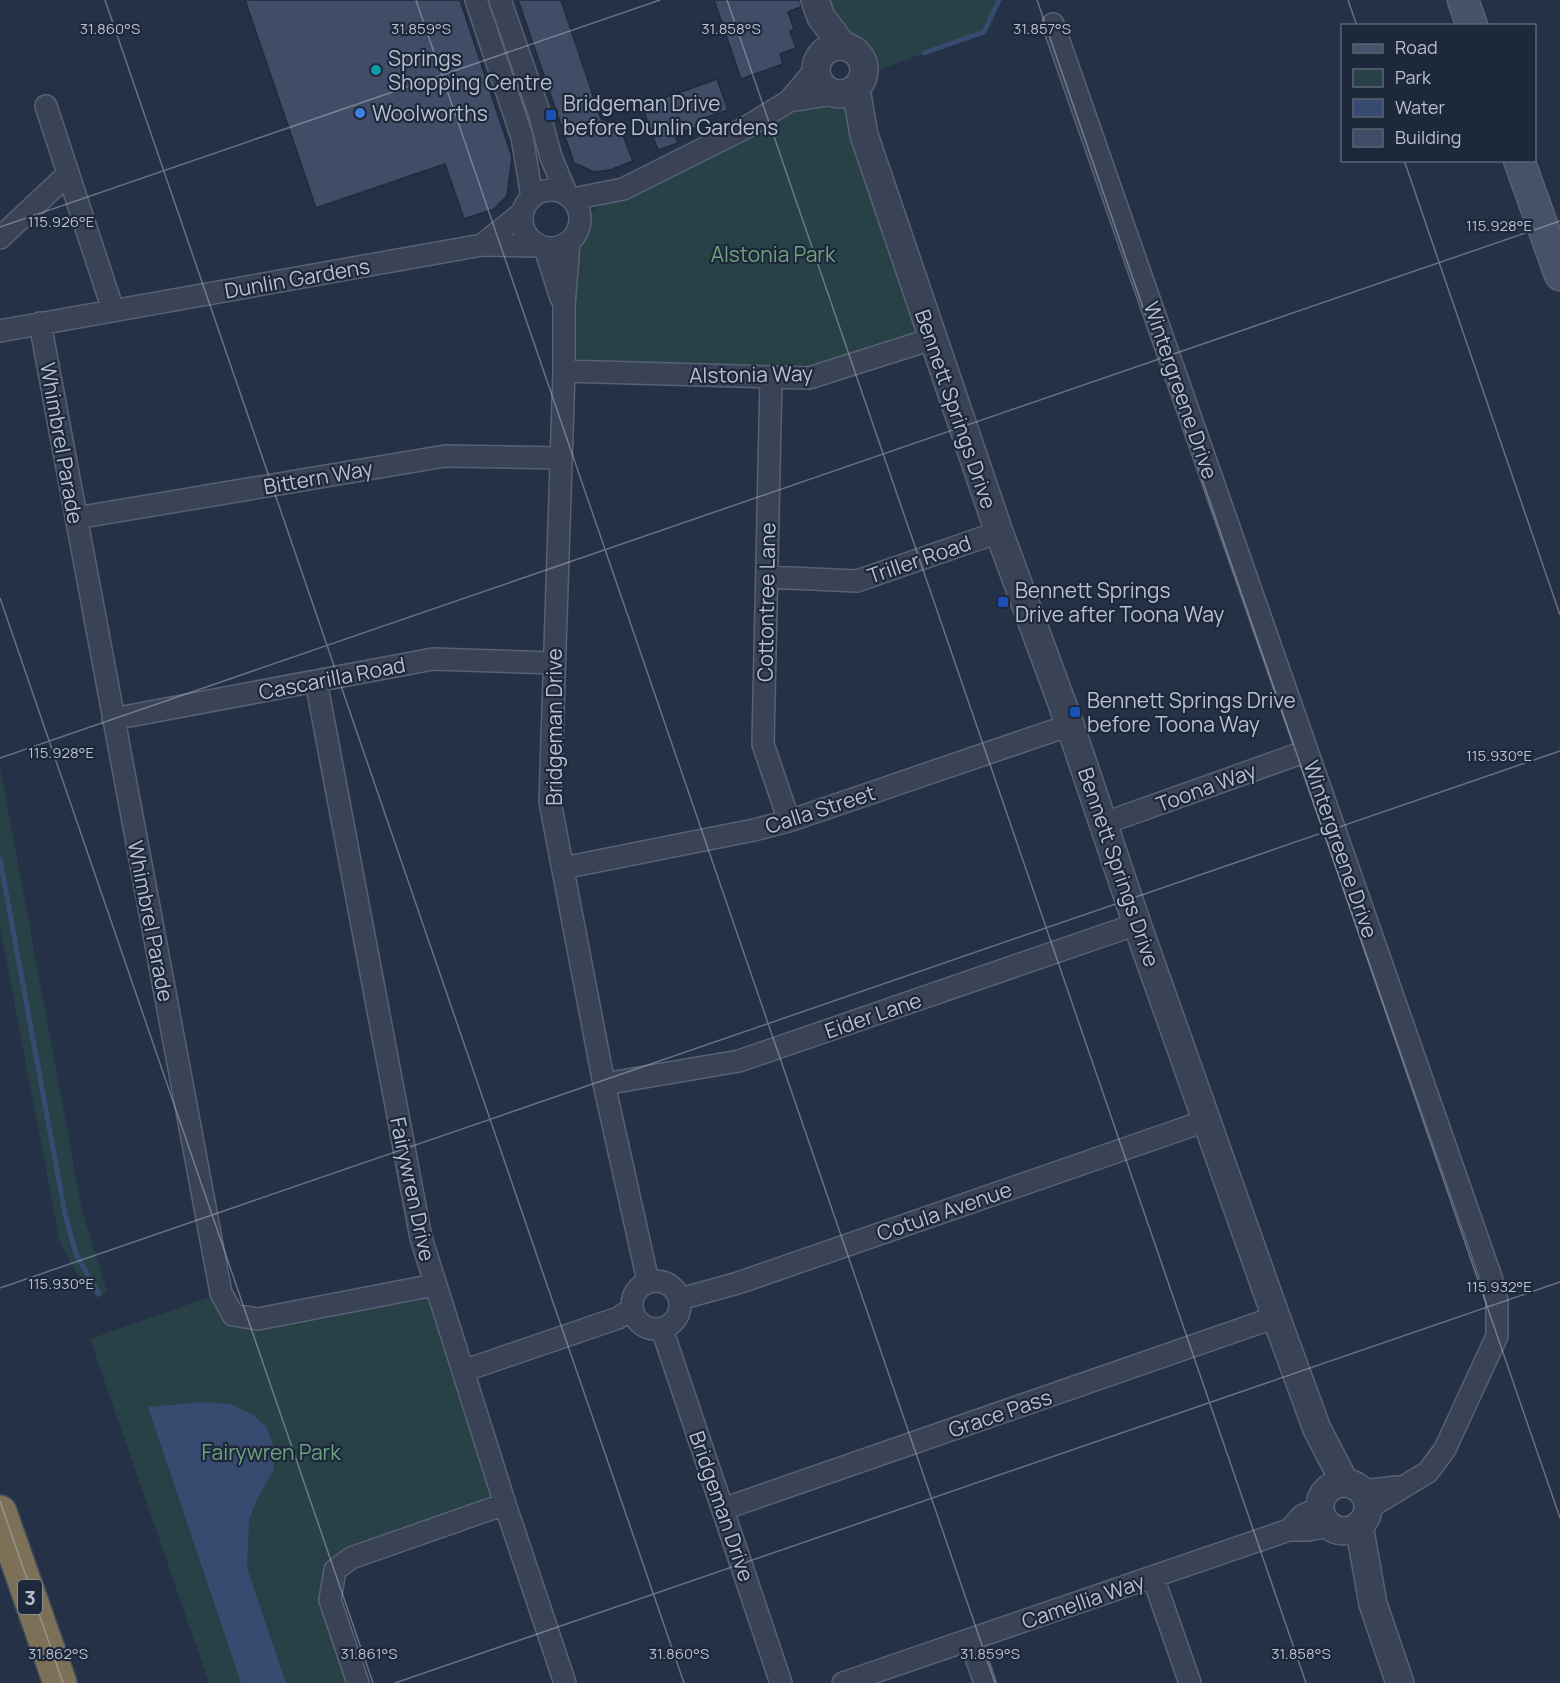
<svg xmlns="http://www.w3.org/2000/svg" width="1560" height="1683" viewBox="0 0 1560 1683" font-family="Manrope,sans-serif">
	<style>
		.green { fill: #274147 }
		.water { fill: #374a6f }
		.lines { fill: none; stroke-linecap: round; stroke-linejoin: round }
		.stream { stroke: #374a6f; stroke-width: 5 }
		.building { fill: #414d67; stroke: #202a3d; stroke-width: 1.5 }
		.minor-casing { stroke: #586173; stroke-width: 24 }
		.tertiary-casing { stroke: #586173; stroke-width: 30 }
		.secondary-casing { stroke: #586173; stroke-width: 33 }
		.motorway-casing { stroke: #414b5d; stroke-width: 36 }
		.minor { stroke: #3a4356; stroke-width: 21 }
		.tertiary { stroke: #3a4356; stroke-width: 27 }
		.secondary { stroke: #475169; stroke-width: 30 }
		.motorway { stroke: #7c7056; stroke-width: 33 }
		.ticks { fill: none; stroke: #b8bfcf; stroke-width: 1.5; stroke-opacity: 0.45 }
		.culture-dot { fill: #0f9aa8; stroke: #1e283b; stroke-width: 2 }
		.shop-dot { fill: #3f7fe0; stroke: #1e283b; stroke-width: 2 }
		.transit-dot { fill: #1a4fb4; stroke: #1e283b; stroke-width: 2 }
		.labels { text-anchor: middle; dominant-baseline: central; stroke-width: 4.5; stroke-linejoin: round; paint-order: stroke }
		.shield { fill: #1e283b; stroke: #8a92a3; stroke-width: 1.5 }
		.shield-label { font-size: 20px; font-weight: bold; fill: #b8bfcf }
		.poi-label { font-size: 21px; fill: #b8bfcf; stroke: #1e283b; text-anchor: start }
		.park-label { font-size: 21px; fill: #6ca27d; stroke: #1e283b }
		.street-label { font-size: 21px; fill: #b8bfcf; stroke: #1e283b }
		.ticks-label { font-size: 15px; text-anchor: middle; fill: #b8bfcf; stroke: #1e283b; stroke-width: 4.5; stroke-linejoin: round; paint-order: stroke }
	</style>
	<rect width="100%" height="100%" fill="#253147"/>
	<path class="green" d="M815,0H999V2L984,32L864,75L862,60Z
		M842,95L864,135L932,339L809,378L564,371L575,236L580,220L623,189L789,101Z
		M0,766L82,1210L107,1292L97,1298L77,1274L60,1243L0,927Z
		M434,1285L505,1504L335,1570L358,1683H209L90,1339L221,1293L233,1315Z"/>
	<path class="water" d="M204,1402L230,1404L252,1414L267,1428L275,1450L273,1471L258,1497L249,1520L247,1568L286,1683H241L148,1407Z"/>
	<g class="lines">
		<path class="stream" d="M924,53L984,32L999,0
			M0,859L65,1214L76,1254L99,1294"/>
	</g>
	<path class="building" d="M245,0H460L512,157L507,196L494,209L464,219L445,164L316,208Z
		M518,0H561L601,119L619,125L633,161L610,170L594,172L574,163Z
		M714,0H800L801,7L788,12L794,29L790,31L796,48L780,54L783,64L741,79Z
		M717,79L728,110L701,119L703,125L675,134L678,143L658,150L642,106Z"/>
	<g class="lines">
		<g class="minor-casing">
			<path id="minor" d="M476,0L522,137L532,197
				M500,0L538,109L551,157L567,195
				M1053,24L1491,1277L1497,1301V1336L1445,1449L1428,1472L1367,1509
				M789,101L834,94
				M46,106L113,310
				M522 219a29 29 0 1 1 58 0a29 29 0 1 1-58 0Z
				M573,199L623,189L745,128L789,101L816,69
				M0,238L68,174
				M569,243L564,307V371L550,802L604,1084L648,1281
				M482,245L522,213
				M545,248L561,298
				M40,323L221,1293L233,1315L258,1319L434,1285
				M0,331L482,245L537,246
				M564,371L809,378L932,339
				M771,378L763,744L789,821
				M76,518L445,456L561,458
				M767,577L857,581L999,532
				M316,681L421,1238L505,1504L565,1683
				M113,719L433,659L554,663
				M1105,823L1307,751
				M563,868L754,830L789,821L1070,725
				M604,1084L739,1061L1137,924
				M632 1305a24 24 0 1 1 48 0a24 24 0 1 1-48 0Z
				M680,1299L738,1283L1208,1120
				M662,1329L781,1683
				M463,1371L618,1318L632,1309
				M1362,1491L1398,1487
				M723,1509L1276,1317
				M1289,1530L1303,1515L1320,1508
				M1153,1577L1190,1683
				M970,1640L985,1683
				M358,1683L330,1600L335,1570L351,1558L505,1504
				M843,1683L1289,1530H1308L1330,1526"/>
		</g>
		<g class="tertiary-casing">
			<path id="tertiary" d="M815,0L821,17L843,46
				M816 70a24 24 0 1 1 48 0a24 24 0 1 1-48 0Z
				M856,89L864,135L999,532L1070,725L1137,924L1276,1317L1317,1429L1345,1483
				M1320 1507a24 24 0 1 1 48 0a24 24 0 1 1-48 0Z
				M1359,1525L1373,1604L1400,1683"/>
		</g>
		<g class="secondary-casing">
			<path id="secondary" d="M1463,0L1472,26
				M1519,160L1560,275"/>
		</g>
		<g class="motorway-casing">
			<path id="motorway" d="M0,1512L60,1683"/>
		</g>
		<use href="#minor" class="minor"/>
		<use href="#tertiary" class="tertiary"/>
		<use href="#secondary" class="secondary"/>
		<use href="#motorway" class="motorway"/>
	</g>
	<path class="ticks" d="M105,0L684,1683M416,0L995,1683M727,0L1306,1683M1037,0L1560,1518M1348,0L1357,26M1404,160L1560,615M0,227L660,0M0,598L373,1683M0,758L1560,221M0,1288L1560,751M0,1501L63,1683M395,1683L1560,1282"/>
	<circle class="culture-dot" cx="376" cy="70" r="6"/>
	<circle class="shop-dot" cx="360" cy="113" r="6"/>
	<g class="transit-dot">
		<rect x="545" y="109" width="12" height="12" rx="3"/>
		<rect x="997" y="596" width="12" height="12" rx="3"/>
		<rect x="1069" y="706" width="12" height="12" rx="3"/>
	</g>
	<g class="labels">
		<rect class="shield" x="18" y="1580" width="24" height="34" rx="4.5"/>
		<g class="shield-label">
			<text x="30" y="1597">3</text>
		</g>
		<g class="poi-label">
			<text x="388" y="58">Springs<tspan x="388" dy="24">Shopping Centre</tspan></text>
			<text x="563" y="103">Bridgeman Drive<tspan x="563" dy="24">before Dunlin Gardens</tspan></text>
			<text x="372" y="113">Woolworths</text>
			<text x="1015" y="590">Bennett Springs<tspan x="1015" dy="24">Drive after Toona Way</tspan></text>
			<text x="1087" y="700">Bennett Springs Drive<tspan x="1087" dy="24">before Toona Way</tspan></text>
		</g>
		<g class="park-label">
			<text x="773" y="254">Alstonia Park</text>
			<text x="271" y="1452">Fairywren Park</text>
		</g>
		<g class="street-label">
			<text transform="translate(297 278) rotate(-10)">Dunlin Gardens</text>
			<text transform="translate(751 374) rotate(-1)">Alstonia Way</text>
			<text transform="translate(1181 390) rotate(71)">Wintergreene Drive</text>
			<text transform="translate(956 409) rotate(71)">Bennett Springs Drive</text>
			<text transform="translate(62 443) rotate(80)">Whimbrel Parade</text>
			<text transform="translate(318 477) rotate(-10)">Bittern Way</text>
			<text transform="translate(919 559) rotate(-19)">Triller Road</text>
			<text transform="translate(766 602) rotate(-89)">Cottontree Lane</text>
			<text transform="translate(332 678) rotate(-11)">Cascarilla Road</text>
			<text transform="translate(554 727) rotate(-90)">Bridgeman Drive</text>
			<text transform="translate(1206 787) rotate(-20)">Toona Way</text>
			<text transform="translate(820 809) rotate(-18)">Calla Street</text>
			<text transform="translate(1341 849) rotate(71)">Wintergreene Drive</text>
			<text transform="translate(1119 867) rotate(71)">Bennett Springs Drive</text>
			<text transform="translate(151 921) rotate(79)">Whimbrel Parade</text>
			<text transform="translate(873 1015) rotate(-19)">Eider Lane</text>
			<text transform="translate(413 1189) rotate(78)">Fairywren Drive</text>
			<text transform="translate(944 1211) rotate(-19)">Cotula Avenue</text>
			<text transform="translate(1000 1413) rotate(-19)">Grace Pass</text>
			<text transform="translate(722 1506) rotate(71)">Bridgeman Drive</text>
			<text transform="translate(1083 1601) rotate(-19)">Camellia Way</text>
		</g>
	</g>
	<g class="ticks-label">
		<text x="110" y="34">31.860°S</text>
		<text x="421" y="34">31.859°S</text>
		<text x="731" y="34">31.858°S</text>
		<text x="1042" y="34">31.857°S</text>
		<text x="61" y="227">115.926°E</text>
		<text x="1499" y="231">115.928°E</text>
		<text x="61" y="758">115.928°E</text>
		<text x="1499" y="761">115.930°E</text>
		<text x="61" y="1289">115.930°E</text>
		<text x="1499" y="1292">115.932°E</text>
		<text x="58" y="1659">31.862°S</text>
		<text x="369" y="1659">31.861°S</text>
		<text x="679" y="1659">31.860°S</text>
		<text x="990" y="1659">31.859°S</text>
		<text x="1301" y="1659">31.858°S</text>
	</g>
	<rect x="1341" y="24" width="195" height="138" fill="#1e283b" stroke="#5c6476" stroke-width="1.5"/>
	<rect x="1353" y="44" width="30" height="9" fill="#475169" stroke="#5c6476" stroke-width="1.5"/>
	<text x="1395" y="54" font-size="18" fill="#b8bfcf">Road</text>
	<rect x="1353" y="69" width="30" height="18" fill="#274147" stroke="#5c6476" stroke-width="1.5"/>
	<text x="1395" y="84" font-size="18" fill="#b8bfcf">Park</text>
	<rect x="1353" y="99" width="30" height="18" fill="#374a6f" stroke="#5c6476" stroke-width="1.5"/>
	<text x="1395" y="114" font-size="18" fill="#b8bfcf">Water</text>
	<rect x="1353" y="129" width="30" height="18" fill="#414d67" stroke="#5c6476" stroke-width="1.5"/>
	<text x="1395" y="144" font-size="18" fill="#b8bfcf">Building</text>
</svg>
